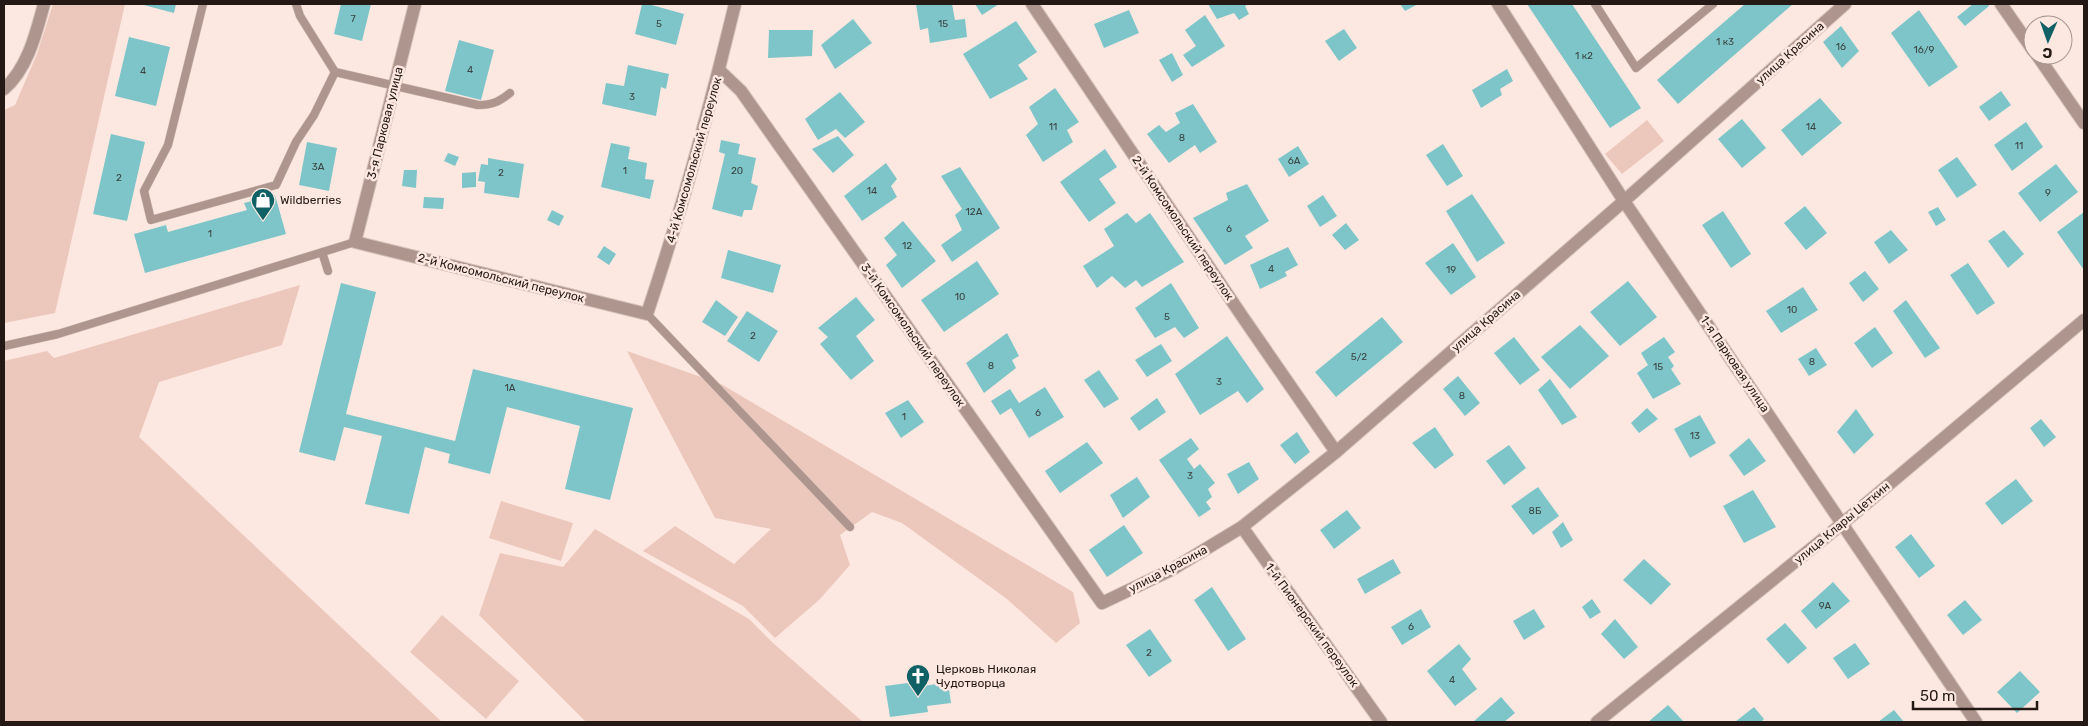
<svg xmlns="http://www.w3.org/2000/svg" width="2088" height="726" viewBox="0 0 2088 726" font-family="Rubik,sans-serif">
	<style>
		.green { fill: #ecc7bb }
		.building { fill: #7dc5c9 }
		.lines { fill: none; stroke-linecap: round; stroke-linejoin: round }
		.service-casing { stroke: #d6c3bc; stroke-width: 9 }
		.minor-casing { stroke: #d6c3bc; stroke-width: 14 }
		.tertiary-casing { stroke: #d6c3bc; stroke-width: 14 }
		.service { stroke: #ae958d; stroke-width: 8 }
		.minor { stroke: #ae958d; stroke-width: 12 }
		.tertiary { stroke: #ae958d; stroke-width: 12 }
		.labels { text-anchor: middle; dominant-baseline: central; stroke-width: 5; stroke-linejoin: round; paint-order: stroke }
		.number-label { font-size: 10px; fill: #3b4442 }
		.street-label { font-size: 12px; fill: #251915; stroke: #fde8e1 }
		.poi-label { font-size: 12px; fill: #251915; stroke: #fde8e1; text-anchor: start }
	</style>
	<rect width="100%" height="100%" fill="#fde8e1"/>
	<path class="green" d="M53,4H125L55,313L4,323V110L15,105L37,54Z
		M1647,120L1664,141L1622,174L1605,154Z
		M300,285L282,345L159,382L139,437L442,722H4V361L47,351L54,358Z
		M627,351L721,384L1073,592L1080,623L1056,643L1007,599L902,523L872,512L840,535L850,565L819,600L775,638L743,606L643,551L675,526L734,564L771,529L715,518Z
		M501,501L573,523L561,561L489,538Z
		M595,529L749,619L773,643L863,722H586L479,615L500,553L563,567Z
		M442,615L519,681L486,719L410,652Z"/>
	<path class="building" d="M140,4H176L174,13Z
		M341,4H371L362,41L334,34Z
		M642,4H648L684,14L676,45L635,34Z
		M916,4H952L955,20L965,19L967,37L930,43L928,28L920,30Z
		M975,4H999L982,15Z
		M1208,4H1249L1245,6L1249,14L1239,20L1234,13L1217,19Z
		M1400,4H1418L1405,11Z
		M1527,4H1572L1641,108L1610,128Z
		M1745,4H1793L1678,104L1657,80Z
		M1973,4H1988L1989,6L1965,26L1957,17Z
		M1129,10L1139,33L1104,48L1094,24Z
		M1919,10L1958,67L1929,87L1891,33Z
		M1205,15L1225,46L1192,67L1183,55L1196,46L1185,30Z
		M853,19L872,43L835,69L821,45Z
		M1016,21L1037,52L1018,65L1028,79L990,99L963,54Z
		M1841,26L1859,51L1842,68L1823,42Z
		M1344,29L1357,48L1339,61L1325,41Z
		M769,30H813L812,56L768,58Z
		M129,37L170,47L156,106L115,96Z
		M459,40L494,50L481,100L445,91Z
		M1172,53L1183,75L1172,82L1159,60Z
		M628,65L669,74L666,89L661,87L656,116L602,104L606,83L624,86Z
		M1507,69L1513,81L1500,89L1502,95L1481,108L1472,90Z
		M1055,88L1079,122L1067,130L1073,142L1043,162L1026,135L1038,124L1029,107Z
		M2001,91L2011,105L1989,121L1979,107Z
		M840,92L865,122L845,138L836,129L818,140L805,119Z
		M1820,98L1842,123L1802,156L1781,130Z
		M1193,104L1217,142L1200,153L1195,145L1169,163L1147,134L1159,125L1166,132L1180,123L1175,113Z
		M1742,119L1766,148L1742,168L1718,139Z
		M2026,122L2043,147L2012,171L1994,145Z
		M111,134L145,142L127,221L93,214Z
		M838,136L854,155L833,173L812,149Z
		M721,140L740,144L738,154L756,158L751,183L758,186L752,210H744L742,217L712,209L725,154L719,152Z
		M307,142L337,148L329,191L299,185Z
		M611,143L630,147L628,159L647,163L645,179L654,180L650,199L601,187Z
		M1443,144L1463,176L1447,186L1426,155Z
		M1298,146L1309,164L1289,177L1278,159Z
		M1105,149L1117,167L1099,179L1116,203L1089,222L1060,182Z
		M448,153L459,157L455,166L444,161Z
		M1957,157L1977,185L1957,198L1938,170Z
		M488,158L524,164L519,198L484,193L485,182L478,181L481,164L488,165Z
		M886,163L897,179L891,186L897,197L862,221L844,196Z
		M2056,164L2078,192L2040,222L2018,193Z
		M960,167L1000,228L952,262L941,245L962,230L955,215L962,209L941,176Z
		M404,170H417L416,188L402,186Z
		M476,172V187L462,188V173Z
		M1247,184L1269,221L1245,236L1253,248L1225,265L1193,218L1228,200L1226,193Z
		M1472,194L1505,243L1477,262L1446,211Z
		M275,195L286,234L145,273L134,234L166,225L168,232L247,210L244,203Z
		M1323,195L1337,216L1320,227L1307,206Z
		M424,197L444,198L443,209L423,208Z
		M1805,206L1827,233L1806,250L1784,223Z
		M1938,207L1946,220L1936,226L1928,212Z
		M552,210L564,216L559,226L547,220Z
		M1723,211L1751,254L1731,268L1702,225Z
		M2084,212V270L2057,232Z
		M1127,213L1136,223L1150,213L1184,262L1142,287L1136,280L1125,288L1112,276L1097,288L1083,266L1114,246L1104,229Z
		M903,221L936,261L902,288L886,265L897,255L884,238Z
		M1346,223L1359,240L1345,250L1332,235Z
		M1891,230L1908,250L1889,264L1874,242Z
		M2004,230L2024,254L2008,268L1988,241Z
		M1453,243L1476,277L1451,295L1425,263Z
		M604,246L616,254L609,265L597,257Z
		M1288,247L1298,265L1285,272L1287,276L1260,289L1250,265Z
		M728,250L781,265L773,293L721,278Z
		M977,261L999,294L944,332L921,300Z
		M1968,263L1995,303L1977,315L1950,275Z
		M1865,271L1879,289L1863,302L1849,283Z
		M1628,281L1657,317L1620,346L1590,312Z
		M341,283L376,292L346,414L455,441L473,369L633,408L610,500L565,489L580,426L507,407L490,474L448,463L450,454L425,447L409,514L365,504L382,436L344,427L335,461L299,452Z
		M1171,283L1199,328L1184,338L1175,327L1155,338L1135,308Z
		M1803,287L1818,310L1781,333L1766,311Z
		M856,297L875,320L856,336L874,361L851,380L820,344L828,337L818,328Z
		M716,300L738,317L725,336L702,322Z
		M1906,300L1940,348L1925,358L1893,311Z
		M747,311L778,331L759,362L727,341Z
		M1382,317L1403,342L1336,397L1315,372Z
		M1580,325L1609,356L1570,389L1541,357Z
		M1875,327L1893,353L1872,368L1854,343Z
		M1007,333L1019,356L1012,360L1016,368L984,393L966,363Z
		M1227,336L1264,389L1247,403L1238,391L1200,415L1175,374Z
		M1514,337L1540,370L1520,385L1494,353Z
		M1664,337L1675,352L1668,357L1674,366L1671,369L1681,384L1653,399L1637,373L1648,365L1641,353Z
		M1161,344L1172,361L1147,377L1135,360Z
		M1816,348L1827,365L1809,376L1798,359Z
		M1099,370L1119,399L1104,408L1084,380Z
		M1458,376L1480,403L1465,416L1443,389Z
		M1550,379L1577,417L1562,425L1538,390Z
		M1045,387L1064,417L1029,438L1011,408L1000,415L991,401L1010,389L1019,403Z
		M1157,398L1166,412L1139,431L1130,418Z
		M908,400L924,422L901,438L885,413Z
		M1647,408L1658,419L1639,433L1631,423Z
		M1856,409L1874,435L1854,454L1837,432Z
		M1700,415L1716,443L1690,458L1674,429Z
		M2041,419L2056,437L2044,447L2030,428Z
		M1435,427L1454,455L1435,469L1412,443Z
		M1297,432L1310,452L1295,464L1280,445Z
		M1191,438L1199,449L1187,459L1194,469L1200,464L1215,483L1208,489L1212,497L1206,502L1211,509L1199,517L1159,460Z
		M1749,438L1766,461L1744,476L1729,455Z
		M1087,442L1103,463L1060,493L1045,471Z
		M1509,445L1526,468L1504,485L1486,461Z
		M1249,462L1259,479L1238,494L1227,474Z
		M1137,477L1150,497L1123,518L1110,495Z
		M2016,479L2033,501L2002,525L1985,503Z
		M1538,487L1559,516L1533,535L1511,506Z
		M1753,490L1776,527L1744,543L1723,506Z
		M1347,510L1361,528L1334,549L1320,530Z
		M1563,522L1573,540L1561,548L1552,532Z
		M1124,525L1143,553L1107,577L1089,550Z
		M1911,534L1935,566L1919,578L1895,547Z
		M1393,559L1401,573L1365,594L1357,579Z
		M1644,559L1671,584L1651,605L1623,580Z
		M1833,582L1850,601L1816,629L1801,611Z
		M1212,587L1246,639L1228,651L1194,600Z
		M1592,599L1601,612L1590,619L1582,607Z
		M1965,600L1982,620L1963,635L1947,615Z
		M1421,609L1431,627L1402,645L1391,627Z
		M1534,609L1545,627L1524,640L1513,621Z
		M1615,619L1638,647L1624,659L1601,634Z
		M1785,623L1807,648L1788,664L1766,639Z
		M1150,629L1172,661L1149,677L1126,645Z
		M1855,643L1870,664L1848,679L1833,658Z
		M1459,644L1471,659L1462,669L1477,689L1455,706L1427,671Z
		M2020,671L2040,692L2017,713L1997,692Z
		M923,681L924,686L948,682L951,703L927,706L928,712L890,717L885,686Z
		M1501,697L1515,713L1504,722H1473Z
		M1668,705L1684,722H1648Z
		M1754,707L1764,719L1761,722H1735Z
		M1894,710L1904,722H1878Z"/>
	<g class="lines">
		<g class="service-casing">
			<path id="service" d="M203,4L168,145L144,191L151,220L276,185L296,142L314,115L335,72L478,105C492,105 499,102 510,93
				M296,4L300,16L335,72
				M1595,4L1636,68L1713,4
				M322,252L328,271
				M647,314L850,527
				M4,346L58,334L355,242"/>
		</g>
		<g class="minor-casing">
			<path id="minor" d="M415,4L355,242L647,314C681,212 710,108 735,4
				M1032,4L1242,316L1336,452
				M2001,4L2033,50
				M2037,55L2084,123
				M719,70L741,91L1102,603L1171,570L1242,527L1336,452L1624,201L1845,4
				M4,89C28,68 36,33 44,4
				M1242,527L1381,722
				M1597,722L1843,523L2084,320"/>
		</g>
		<g class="tertiary-casing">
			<path id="tertiary" d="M1498,4L1624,201L1976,722"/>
		</g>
		<use href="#service" class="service"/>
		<use href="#minor" class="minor"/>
		<use href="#tertiary" class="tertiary"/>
	</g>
	<defs>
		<g id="shop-pin" transform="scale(1.25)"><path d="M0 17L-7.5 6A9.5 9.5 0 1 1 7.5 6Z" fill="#106165" stroke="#fde8e1"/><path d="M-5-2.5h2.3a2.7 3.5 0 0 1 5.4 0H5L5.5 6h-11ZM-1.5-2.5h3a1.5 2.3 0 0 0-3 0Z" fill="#fff"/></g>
		<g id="church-pin" transform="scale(1.25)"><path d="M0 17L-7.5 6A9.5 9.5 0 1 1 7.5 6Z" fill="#106165" stroke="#fde8e1"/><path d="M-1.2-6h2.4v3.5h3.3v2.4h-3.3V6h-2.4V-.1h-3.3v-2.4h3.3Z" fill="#fff"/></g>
	</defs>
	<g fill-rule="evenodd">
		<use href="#shop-pin" x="263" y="200"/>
		<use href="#church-pin" x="918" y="676"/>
	</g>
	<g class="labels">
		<g class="number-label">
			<text x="353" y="19">7</text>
			<text x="659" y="24">5</text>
			<text x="943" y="24">15</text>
			<text x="1725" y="42">1 к3</text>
			<text x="1841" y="47">16</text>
			<text x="1924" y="50">16/9</text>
			<text x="1584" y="56">1 к2</text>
			<text x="470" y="70">4</text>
			<text x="143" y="71">4</text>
			<text x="632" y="97">3</text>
			<text x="1053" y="127">11</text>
			<text x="1811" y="127">14</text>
			<text x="1182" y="138">8</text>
			<text x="2019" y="146">11</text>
			<text x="1294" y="161">6А</text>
			<text x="318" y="167">3А</text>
			<text x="625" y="171">1</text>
			<text x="737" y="171">20</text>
			<text x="501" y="173">2</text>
			<text x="119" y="178">2</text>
			<text x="872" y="191">14</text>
			<text x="2048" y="193">9</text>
			<text x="974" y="212">12А</text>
			<text x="1229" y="229">6</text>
			<text x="210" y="234">1</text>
			<text x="907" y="246">12</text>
			<text x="1271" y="269">4</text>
			<text x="1451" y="270">19</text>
			<text x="960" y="297">10</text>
			<text x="1792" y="310">10</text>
			<text x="1167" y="317">5</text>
			<text x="753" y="336">2</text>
			<text x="1359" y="357">5/2</text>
			<text x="1812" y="362">8</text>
			<text x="991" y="366">8</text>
			<text x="1658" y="367">15</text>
			<text x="1219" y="382">3</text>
			<text x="510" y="388">1А</text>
			<text x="1462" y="396">8</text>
			<text x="1038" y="413">6</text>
			<text x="904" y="417">1</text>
			<text x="1695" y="436">13</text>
			<text x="1190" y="476">3</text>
			<text x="1535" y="511">8Б</text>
			<text x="1825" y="606">9А</text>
			<text x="1411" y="627">6</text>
			<text x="1149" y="653">2</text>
			<text x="1452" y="680">4</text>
		</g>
		<g class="street-label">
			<text transform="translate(1790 53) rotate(-42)">улица Красина</text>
			<text transform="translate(385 123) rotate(-76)">3-я Парковая улица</text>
			<text transform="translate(694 160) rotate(-74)">4-й Комсомольский переулок</text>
			<text transform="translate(1183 228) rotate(56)">2-й Комсомольский переулок</text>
			<text transform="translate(501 278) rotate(14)">2-й Комсомольский переулок</text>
			<text transform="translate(1486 321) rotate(-41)">улица Красина</text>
			<text transform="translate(913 335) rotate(55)">3-й Комсомольский переулок</text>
			<text transform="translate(1735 364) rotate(56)">1-я Парковая улица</text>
			<text transform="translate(1842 523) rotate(-40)">улица Клары Цеткин</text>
			<text transform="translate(1168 569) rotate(-28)">улица Красина</text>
			<text transform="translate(1312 625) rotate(54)">1-й Пионерский переулок</text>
		</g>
		<g class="poi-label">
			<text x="280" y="200">Wildberries</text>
			<text x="936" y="669">Церковь Николая<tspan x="936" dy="14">Чудотворца</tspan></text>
		</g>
	</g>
	<rect width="2088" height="726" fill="none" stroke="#251915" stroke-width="10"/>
	<g transform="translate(2048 40) rotate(182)"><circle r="24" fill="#fde8e1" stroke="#a7958f"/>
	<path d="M0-4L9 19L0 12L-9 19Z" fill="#106165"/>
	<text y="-8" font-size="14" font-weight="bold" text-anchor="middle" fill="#251915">С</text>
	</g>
	<path d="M1913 701v8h124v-8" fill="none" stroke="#251915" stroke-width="2.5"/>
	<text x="1920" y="701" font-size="15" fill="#251915" stroke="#fde8e1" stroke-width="4" paint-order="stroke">50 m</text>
</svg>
